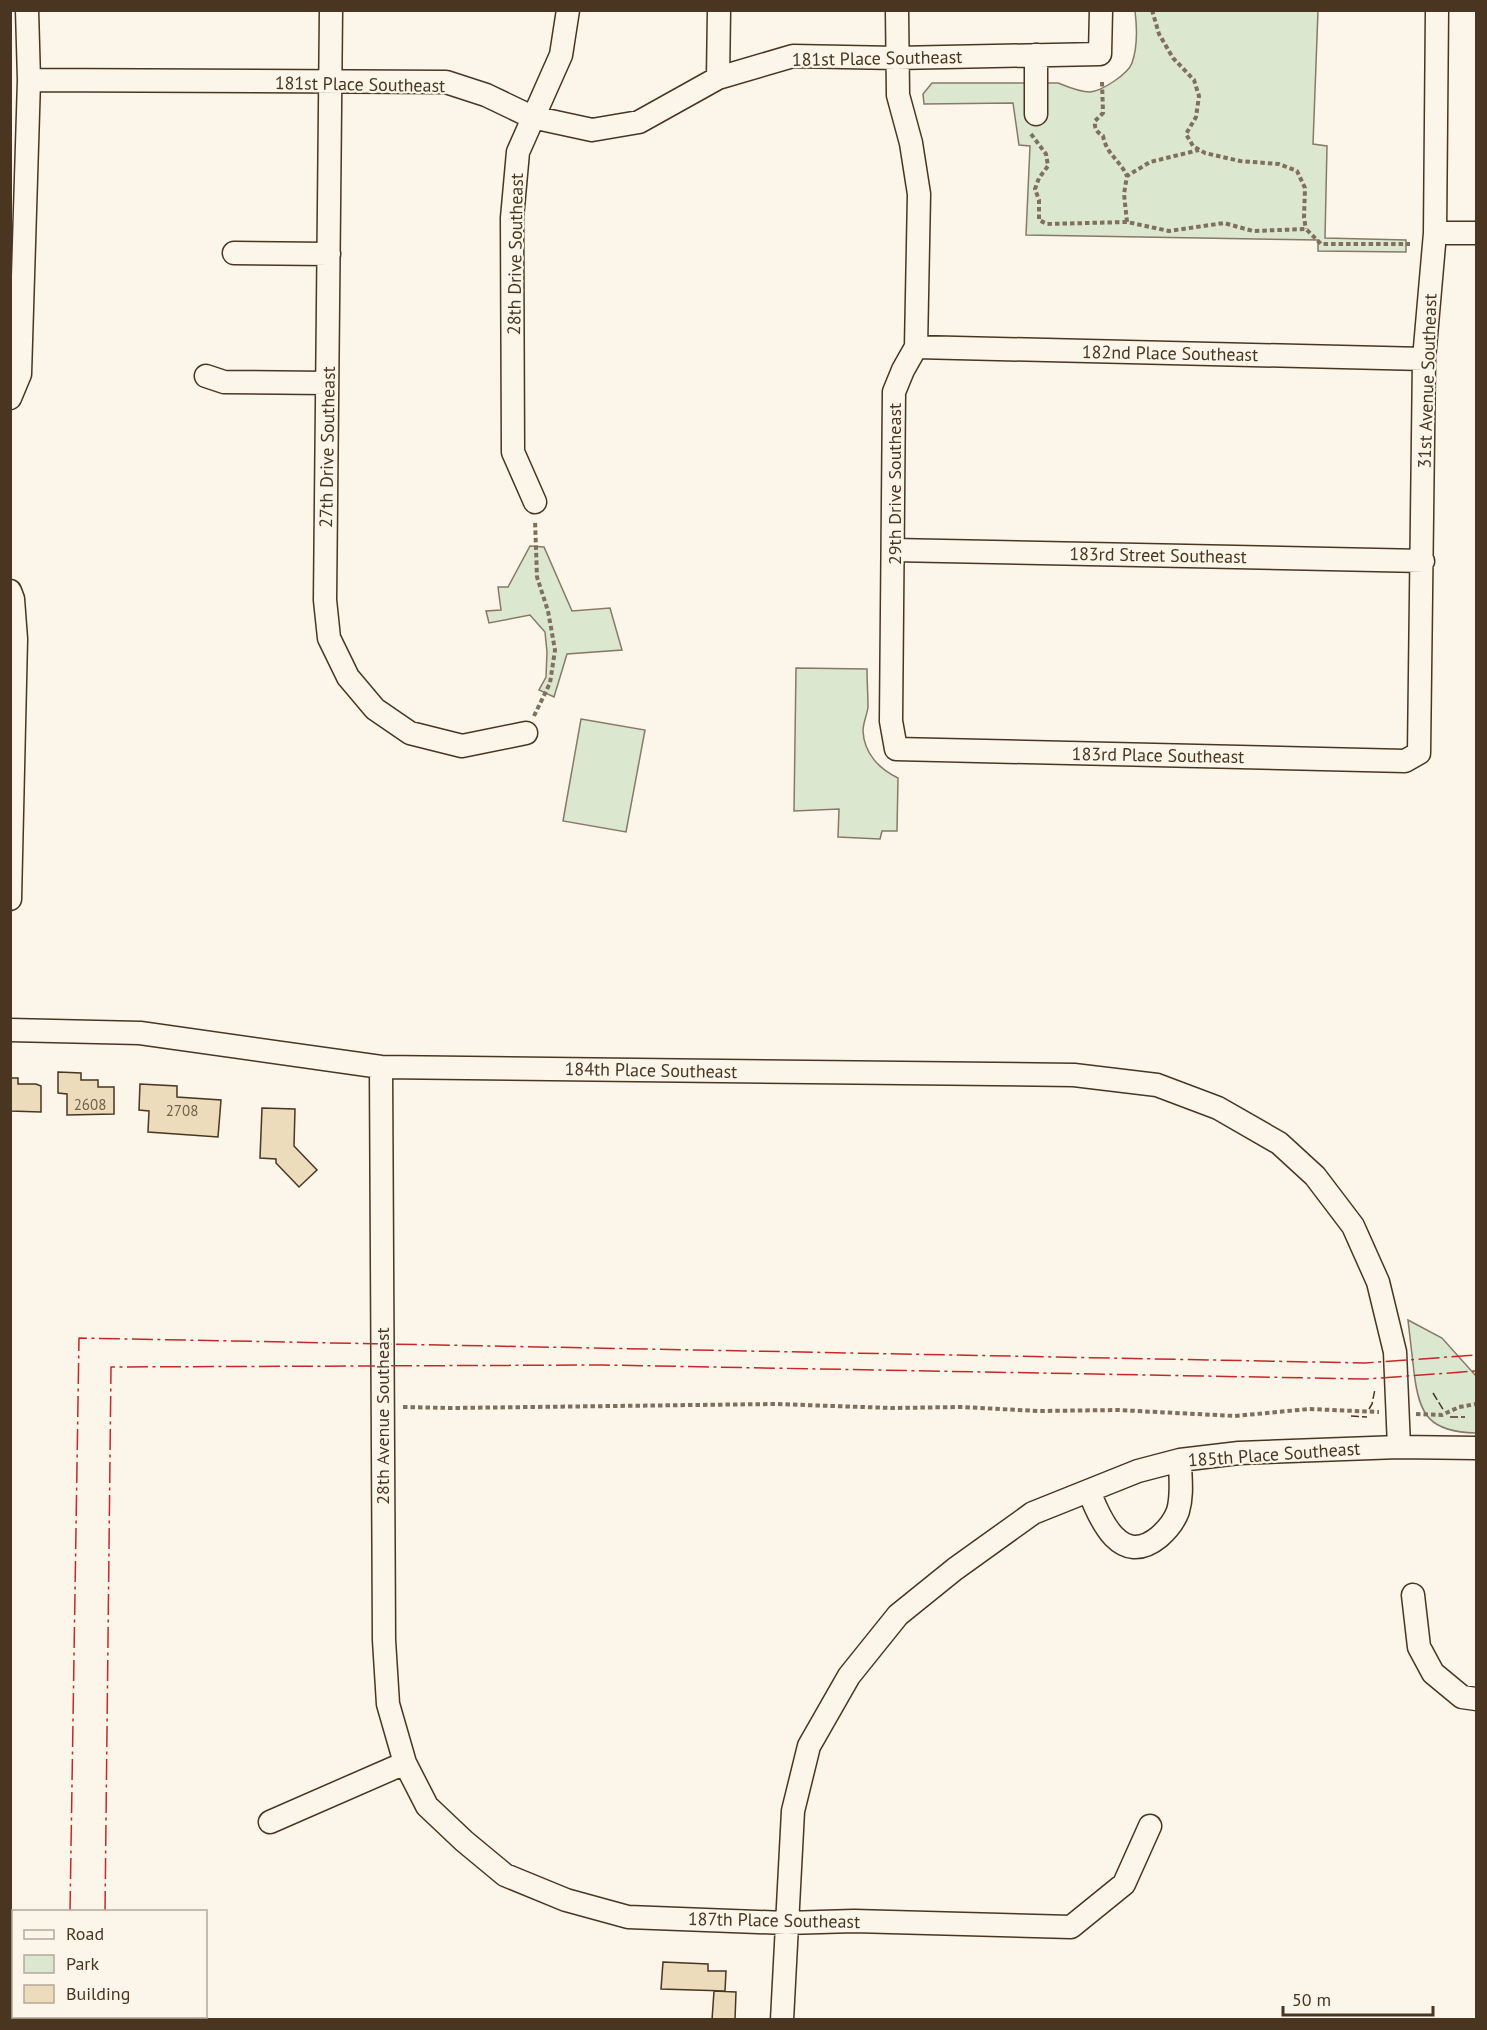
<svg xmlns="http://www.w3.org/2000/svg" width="1487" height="2030" viewBox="0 0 1487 2030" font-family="'PT Sans',sans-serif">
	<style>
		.green { fill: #dce7d0; stroke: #887966; stroke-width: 1.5 }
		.building { fill: #ecdcbc; stroke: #4a3520; stroke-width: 1.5 }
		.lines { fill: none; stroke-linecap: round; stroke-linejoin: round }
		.minor-casing { stroke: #4a3520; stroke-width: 25 }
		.path { stroke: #7f6f5c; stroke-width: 4; stroke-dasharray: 4.5 3; stroke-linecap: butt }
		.minor { stroke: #fbf6e9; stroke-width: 22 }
		.fence { stroke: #4a3520; stroke-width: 1.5; stroke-dasharray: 8 3; stroke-linecap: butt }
		.power { stroke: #c62828; stroke-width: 1.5; stroke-dasharray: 21 4.5 3 4.5; stroke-linecap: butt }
		.labels { text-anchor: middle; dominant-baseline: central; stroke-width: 4.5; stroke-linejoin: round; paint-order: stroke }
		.number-label { font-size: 15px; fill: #725f47 }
		.street-label { font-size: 18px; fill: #4a3520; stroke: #fbf6e9 }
	</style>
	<rect width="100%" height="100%" fill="#fbf6e9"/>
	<path class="green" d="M1135,11H1318L1313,144L1327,146L1325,238L1406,240V252L1318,251V240L1026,235L1030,146L1019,145L1013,103L924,104L923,94L932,83H1058C1068,87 1079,92 1090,92C1102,91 1128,74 1132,63C1138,46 1137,27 1135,11Z
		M530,546L544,547L572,611L610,608L622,650L567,654L554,697L539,690L546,677L547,652L545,632L530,615L489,623L486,611L501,610L498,587H508Z
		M796,668L867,669C867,682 868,695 868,707C867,715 863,723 863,731C864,753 879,769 898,778L897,831H882L880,839L838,837L839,809L794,811Z
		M581,719L645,730L626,832L563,821Z
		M1408,1320L1442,1338L1476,1376V1433C1430,1432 1419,1416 1414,1372C1412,1355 1410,1338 1408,1320Z"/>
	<path class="building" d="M58,1072L81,1073V1080H98V1087H114V1114L67,1115V1094L58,1093Z
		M10,1078H18V1084H36L41,1086V1112L10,1111Z
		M140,1084L177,1086V1097L221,1100L218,1137L148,1132L149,1111L139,1110Z
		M262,1108L295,1109L294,1146L317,1170L299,1187L276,1163V1159L260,1158Z
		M663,1962L708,1964V1971H726L725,1991L661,1989Z
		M714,1991L736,1992L735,2020H712Z"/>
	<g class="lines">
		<g class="minor-casing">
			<path id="minor" d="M331,10L325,600L329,638L348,677L375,709L410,733L462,746L526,733
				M897,10L898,95L911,143L919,194L916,347L903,370L894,392L891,721L896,749L1405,761L1419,753L1424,359L1435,233L1437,10
				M1036,55V114
				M718,78L719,10
				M29,80L446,82L486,95L532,117L592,130L639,122L718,78L793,56L896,58L1100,54L1101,10
				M1435,233H1476
				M234,253L329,254
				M916,347L1424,359
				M206,376L224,382L327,383
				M10,398L20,374L29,80L27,10
				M535,502L513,452L512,218L518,152L561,55L568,10
				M893,550L1423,561
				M10,591L13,599L16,639L10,899
				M10,1030L140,1033L381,1067L1074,1075L1157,1085L1218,1108L1279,1143L1315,1176L1353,1226L1378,1282L1395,1352L1399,1447
				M381,1067L384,1640L388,1704L405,1763L427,1806L464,1841L505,1875L566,1900L628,1917L786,1923L854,1921L1071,1927L1124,1884L1150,1826
				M1089,1491C1100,1520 1121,1568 1159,1537C1167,1530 1174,1522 1178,1511C1183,1494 1180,1477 1180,1460
				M1413,1595L1419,1647L1433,1673L1462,1697L1476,1699
				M270,1822L405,1763
				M782,2020L793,1811L809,1746L849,1676L898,1615L955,1569L1033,1513L1138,1471L1180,1460L1239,1453L1399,1447L1476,1448"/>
		</g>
		<path class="path" d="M1152,10L1159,34L1173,58L1194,80L1199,96L1196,117L1186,134L1193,146L1205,153L1240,161L1279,164L1297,171L1305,188L1304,218L1306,229
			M1102,82L1103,113L1095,121C1094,129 1097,132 1103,136C1107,155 1119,159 1127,176
			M1031,134L1046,154L1048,166L1039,178L1035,189L1039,200V220L1047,224L1127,222L1169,231L1224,223L1253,231L1306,229L1321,244H1410
			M1127,222L1124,194L1127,176L1150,162L1199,150
			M534,716L550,683L555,650L548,611L537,577L535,520
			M403,1407L451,1408L775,1404L892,1408L961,1407L1039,1411L1118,1410L1235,1416L1309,1409L1379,1412
			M1416,1414L1442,1415L1459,1407L1476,1404"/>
		<use href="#minor" class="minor"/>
		<path class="fence" d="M1433,1393L1444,1411
			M1369,1409L1372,1404L1375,1389
			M1351,1416L1367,1417
			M1450,1417H1465"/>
		<path class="power" d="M70,1912L79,1338L1365,1363L1476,1355
			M105,1912L111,1367L603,1365L1366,1379L1476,1371
			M68,2020V2016
			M104,2020V2016"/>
	</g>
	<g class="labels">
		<g class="number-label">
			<text x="90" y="1104">2608</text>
			<text x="182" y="1110">2708</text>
		</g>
		<g class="street-label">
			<text transform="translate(877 58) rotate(-1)">181st Place Southeast</text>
			<text transform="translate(360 84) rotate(1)">181st Place Southeast</text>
			<text transform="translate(515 254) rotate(-89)">28th Drive Southeast</text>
			<text transform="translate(1170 353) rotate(1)">182nd Place Southeast</text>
			<text transform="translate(1427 381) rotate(-88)">31st Avenue Southeast</text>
			<text transform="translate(327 447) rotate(-89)">27th Drive Southeast</text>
			<text transform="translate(894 484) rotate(-90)">29th Drive Southeast</text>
			<text transform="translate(1158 555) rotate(1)">183rd Street Southeast</text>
			<text transform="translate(1158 755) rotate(1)">183rd Place Southeast</text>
			<text transform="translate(651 1070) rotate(1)">184th Place Southeast</text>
			<text transform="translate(382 1416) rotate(-90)">28th Avenue Southeast</text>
			<text transform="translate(1274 1454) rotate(-4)">185th Place Southeast</text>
			<text transform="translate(774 1920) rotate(1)">187th Place Southeast</text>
		</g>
	</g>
	<rect width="1487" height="2030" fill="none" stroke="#4a3520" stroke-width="24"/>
	<rect x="12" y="1910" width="195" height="108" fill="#fbf6e9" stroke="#b4a999" stroke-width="1.5"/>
	<rect x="24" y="1930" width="30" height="9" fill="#fbf6e9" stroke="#b4a999" stroke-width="1.5"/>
	<text x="66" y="1940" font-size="18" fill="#4a3520">Road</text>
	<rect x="24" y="1955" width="30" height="18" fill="#dce7d0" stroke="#b4a999" stroke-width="1.5"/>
	<text x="66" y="1970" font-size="18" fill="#4a3520">Park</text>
	<rect x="24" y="1985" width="30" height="18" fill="#ecdcbc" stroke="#b4a999" stroke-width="1.5"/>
	<text x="66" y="2000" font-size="18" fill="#4a3520">Building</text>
	<path d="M1283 2006v9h150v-9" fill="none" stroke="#4a3520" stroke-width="3"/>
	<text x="1292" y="2006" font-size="18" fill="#4a3520" stroke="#fbf6e9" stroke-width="4.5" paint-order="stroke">50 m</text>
</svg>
